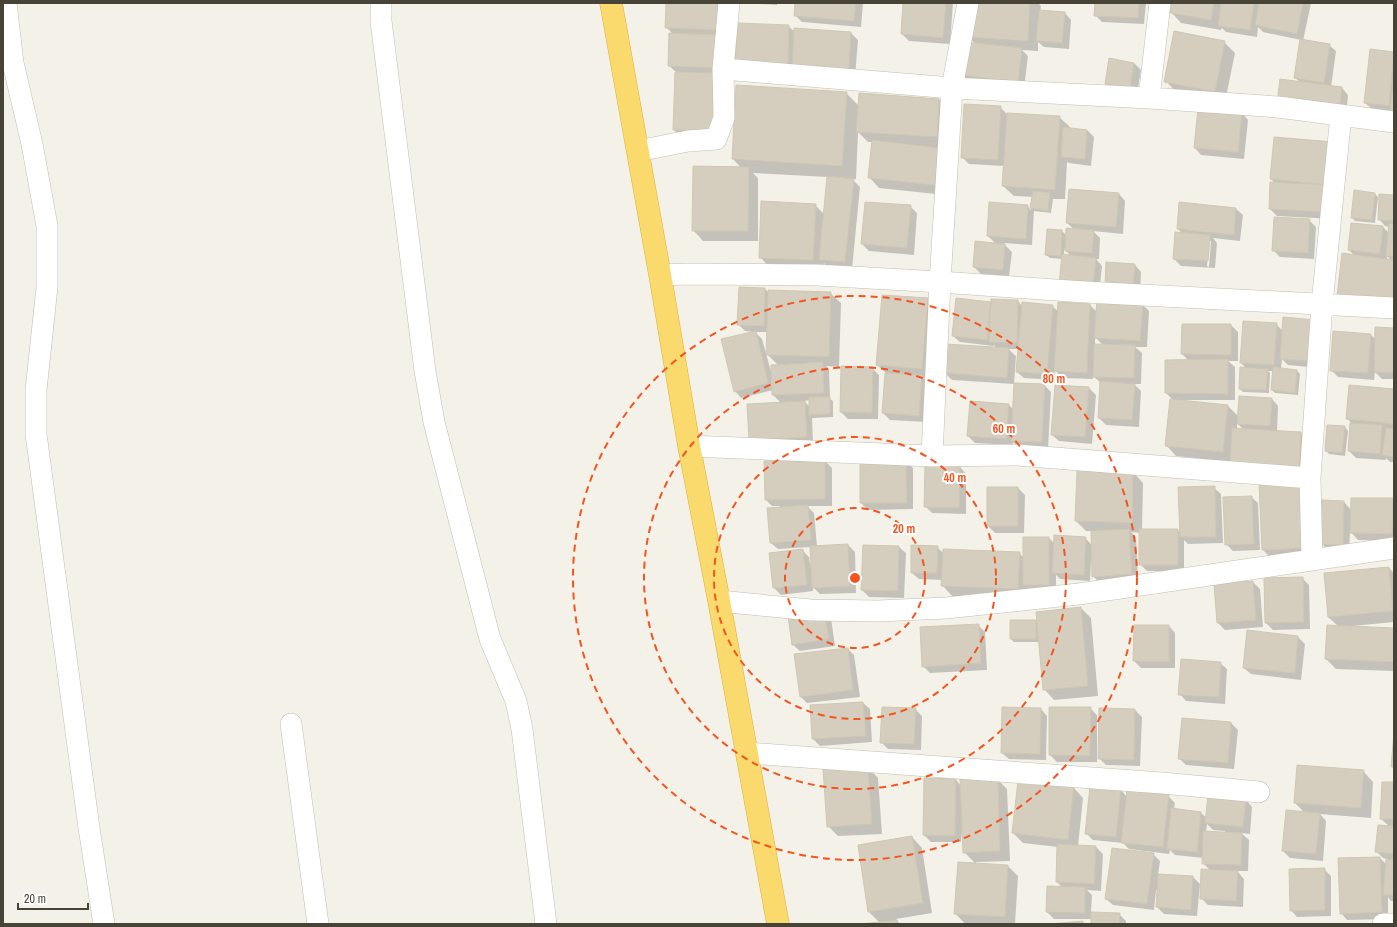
<svg xmlns="http://www.w3.org/2000/svg" width="1397" height="927" viewBox="0 0 1397 927" font-family="'Archivo Narrow',sans-serif">
	<style>
		.shadow { fill: #0003; fill-rule: evenodd }
		.building { fill: #d5cebe; stroke: #d0c7b1 }
		.lines { fill: none; stroke-linecap: round; stroke-linejoin: round }
		.street-casing { stroke: #c2bdae; stroke-width: 22 }
		.highway-casing { stroke: #dab03c; stroke-width: 23 }
		.street { stroke: #fff; stroke-width: 21 }
		.highway { stroke: #fada6d; stroke-width: 22 }
		.ring { fill: none; stroke: #f5541e; stroke-width: 2; stroke-dasharray: 7 5 }
		.centre { fill: #f5541e; stroke: #fff; stroke-width: 2 }
		.ring-label { font-size: 12px; text-anchor: middle; font-weight: bold; fill: #f5541e; stroke: #fff; stroke-width: 4; stroke-linejoin: round; paint-order: stroke }
	</style>
	<rect width="100%" height="100%" fill="#f4f2e8"/>
	<path class="shadow" d="M667,3H734L723,74L684,140L674,130L676,72L669,66L673,34L666,27Z
		M746,3H777V5Z
		M796,3H863L861,27L802,22L795,15Z
		M904,3H953L950,44L909,41L902,34Z
		M971,3H1038L1041,6L1040,12L1065,13L1071,20L1069,49L1044,47L1038,42V51L1022,50L1028,56L1024,88L970,82L963,75L976,44L968,37Z
		M1096,3H1146L1144,24L1102,22L1095,15Z
		M1173,3H1311L1303,41L1329,45L1336,51L1331,87L1342,88L1348,95L1346,118L1295,78L1301,40L1263,32L1258,27L1257,37L1226,32L1222,28L1221,30L1181,23L1171,12Z
		M788,26L795,32V29L851,33L858,40L855,77L743,73Z
		M1224,42L1235,53L1225,102L1176,92L1166,81Z
		M1370,50L1394,53V112L1372,109L1365,103Z
		M1134,63L1141,70L1137,94L1112,90L1106,83Z
		M846,93L859,106L860,94L939,99L949,110L947,147L937,146L949,159L945,195L879,188L869,177L873,142H868L858,132L856,179H852L860,187L852,269L826,266L824,263L823,270L770,268L760,257L815,205L824,214L828,177L753,173L758,178V241H703L693,230L741,168L733,159Z
		M1000,107L1007,114L1059,117L1070,127L1069,129L1087,130L1094,137L1091,166L1069,163L1067,162L1065,199H1053L1051,213L1034,211L1032,245L1003,243L1012,252L1009,276L981,274L974,267L996,244L988,236L1027,206L1031,210L1033,197L1014,196L1003,186L1005,166L969,164L962,157Z
		M1242,113L1248,120L1244,159L1201,155L1195,148Z
		M1333,143V219L1277,216L1270,209L1276,184L1271,179Z
		M1119,194L1125,201L1123,234L1093,231L1100,238L1099,259H1096L1102,266L1099,294L1063,259L1050,258L1046,255L1062,231L1067,236L1075,230L1067,223ZM1064,249L1071,256L1064,255Z
		M1375,194L1378,197L1375,223L1355,221L1352,218Z
		M1394,196V312L1355,256L1349,250L1383,227L1389,233V227L1385,226L1379,219ZM1387,256L1392,261L1387,260Z
		M910,206L917,213L914,255L869,251L862,244Z
		M1236,209L1243,215L1240,241L1213,238L1217,243L1215,268L1181,266L1174,259L1183,234L1178,229ZM1209,241H1211L1209,267L1207,266Z
		M1309,220L1316,227L1314,259L1280,257L1273,250Z
		M1135,265L1141,272L1140,294L1112,292Z
		M765,289L769,293H830L841,303L839,367L826,366L829,370L830,399L833,401V417L812,418L813,443L757,447L781,403L773,395V390L741,398L735,391L754,332L745,331L738,324ZM755,332H767V354L778,365L772,375L762,339ZM810,400V407L804,401Z
		M927,299L938,309L932,378H923L928,383L926,422L890,420L883,413L886,373L877,365Z
		M1018,301L1022,306H1052L1059,312V303L1090,305L1097,312L1143,305L1149,311L1147,347H1135L1142,353L1141,384H1134L1141,391L1139,427L1106,425L1099,418L1101,383L1093,376V379L1062,378L1055,370L1054,380L1024,378L1017,372L1019,349H1008L1016,356L1014,384L1044,385L1051,392L1048,449L1019,448L1013,442V445L975,443L968,436L1009,405L1014,410L1015,384L952,380L945,373L997,348L993,345V346L960,342L953,336L992,303ZM1095,337L1104,346L1095,345Z
		M1276,324L1319,368L1288,365L1282,359L1281,369L1297,371L1300,374L1298,395L1275,393L1272,390L1273,371H1268L1270,373L1269,393L1243,392L1240,389L1247,369L1241,363Z
		M1231,325L1238,332V361H1228L1235,367V400H1183L1182,401L1228,406L1239,417L1272,399L1278,406L1277,432L1301,433L1308,440L1306,474L1231,462L1176,456L1166,445L1174,401L1166,393V361H1189L1182,354ZM1237,423L1244,430L1237,429Z
		M1394,329V379H1382L1375,372L1374,380L1338,377L1331,370L1371,335L1376,340Z
		M872,368L879,375L878,419H848L841,412Z
		M1089,388L1096,395L1092,444L1059,441L1052,435Z
		M1394,390V462H1390L1386,458V460L1356,458L1349,451L1351,423L1347,418Z
		M1345,427L1348,431L1345,456L1329,454L1326,451Z
		M825,461L832,468V506H807L814,513L817,546L848,545L855,552L856,593L820,594L813,587V591L781,595L774,588L770,554L803,551L809,557L810,564H812L811,547L778,549L771,543L780,506H772L766,500Z
		M906,461L913,468V509L868,510L861,503V462Z
		M960,467L966,474V514L932,513L925,506Z
		M1133,472L1143,483L1142,530H1177L1181,533L1214,488L1221,494L1223,543L1188,544L1184,540V571H1147L1140,564V533L1131,532L1136,537L1138,581L1100,583L1093,576V560H1091L1090,581L1060,579L1056,575V591L1028,599L952,596L942,585V580L919,579L912,573L937,547L943,553H1019L1024,558L1049,538L1055,544L1085,538L1092,545V531H1086L1076,521Z
		M1260,485L1315,558L1273,560L1263,550Z
		M1018,488L1025,495L1024,533H995L988,526Z
		M1251,497L1258,503L1260,550L1233,551L1226,544Z
		M1392,499L1394,501V540H1358L1350,531L1349,551H1329L1322,544L1344,502L1351,510Z
		M864,546L899,547L906,553L904,598L869,597L862,590Z
		M1389,568L1394,573V622L1352,626V627L1394,629V671L1336,669L1326,659L1338,626L1328,617Z
		M1302,578L1309,585L1310,629L1273,630L1266,623Z
		M1253,582L1260,589L1263,627L1225,630L1218,623Z
		M1081,608L1091,618L1098,696L1054,700L1044,689L1040,642H1014L1011,639V621H1036L1038,623Z
		M789,617L831,618L835,646L800,651L793,645Z
		M978,625L985,632L987,670L930,673L923,666Z
		M1169,626L1175,633V668H1141L1134,661Z
		M1248,632L1298,637L1305,644L1301,680L1251,674L1244,668Z
		M848,649L854,655L860,697L807,703L801,697Z
		M1220,663L1227,669L1225,704L1186,701L1180,694Z
		M863,703L870,709L872,742L820,746L813,739L811,706Z
		M1090,708L1097,715V762H1057L1050,755Z
		M915,709L922,716L921,750L888,749L881,742Z
		M1041,709L1047,716L1046,760L1009,759L1002,753Z
		M1135,710L1142,717L1140,766L1106,765L1099,758Z
		M1231,723L1238,730L1234,769L1186,765L1179,758Z
		M868,767L878,778L882,834L838,836L828,826Z
		M1363,771L1373,782L1371,818L1320,814L1326,821L1323,861L1290,858L1283,851L1305,813L1295,803Z
		M997,779L1007,789L1010,861L976,862V864L1008,866L1018,876L1015,924H965L955,913L976,864L964,852L963,830H962L961,842H931L924,835L956,780L961,786Z
		M1394,783V826H1392V827H1394V901H1391L1388,897V919L1347,920L1341,913L1380,858L1387,865V859L1383,858L1376,851L1390,827L1381,819Z
		M1073,787L1083,798L1078,846L1096,847L1103,854L1101,891L1087,890L1092,895L1091,913L1119,914L1126,921V924H1092V919H1054L1047,912L1062,887L1057,882L1058,847L1023,843L1013,833Z
		M1121,790L1127,797L1168,796L1175,803L1174,809L1201,813L1207,818L1246,800L1252,807L1250,834L1241,833L1249,840L1248,871H1237L1244,879L1243,907L1208,905L1201,898L1210,870L1203,863L1204,858L1175,855L1170,850L1169,854L1129,849L1123,843L1093,840L1086,833ZM1207,824L1213,830L1225,831V833L1206,832Z
		M912,837L922,848L932,913L896,919L900,924H869L880,923L869,912Z
		M1153,854L1160,861L1158,875L1193,877L1200,884L1197,916L1164,914L1157,907L1158,890H1156L1154,910L1113,905L1106,899Z
		M1324,869L1331,876V916L1297,917L1291,910Z"/>
	<path class="building" d="M666,3H724L723,30L665,28Z
		M795,3H856L854,21L794,16Z
		M903,3H946L943,38L901,34Z
		M970,3H1030L1028,41L967,37Z
		M1095,3H1139L1138,18L1094,16Z
		M1172,3H1214L1211,20L1170,13Z
		M1221,3H1254L1250,30L1218,26Z
		M1259,3H1303L1297,34L1255,25Z
		M1039,10L1065,12L1062,43L1036,41Z
		M737,23L789,25L788,68L735,66Z
		M794,28L851,32L849,71L792,67Z
		M1174,31L1225,41L1215,92L1164,82Z
		M669,33L718,35L717,68L668,66Z
		M1300,39L1330,44L1324,83L1294,78Z
		M966,42L1022,48L1018,82L962,75Z
		M1370,49L1394,52L1389,106L1364,103Z
		M1109,58L1134,63L1130,88L1105,84Z
		M675,72L718,73L716,132L673,130Z
		M1394,77V111L1390,110Z
		M1280,79L1342,87L1339,112L1277,103Z
		M736,85L847,92L842,166L732,159Z
		M859,93L939,99L937,137L856,132Z
		M964,104L1001,106L998,160L961,158Z
		M1198,108L1242,112L1238,152L1194,148Z
		M1007,113L1060,116L1055,190L1002,186Z
		M1063,127L1087,130L1085,159L1061,157Z
		M1274,137L1334,142L1330,185L1270,179Z
		M872,140L939,148L935,185L868,178Z
		M693,166L749,167L748,231H692Z
		M827,176L854,179L845,262L819,260Z
		M1270,182L1327,185L1326,212L1269,209Z
		M1069,189L1119,193L1116,227L1066,223Z
		M1354,190L1375,193L1372,220L1351,218Z
		M1033,191L1050,193L1048,211L1030,208Z
		M1379,194L1394,195V221L1378,220Z
		M761,201L816,204L813,260L759,258Z
		M865,202L911,205L907,248L861,244Z
		M989,202L1028,205L1026,239L987,236Z
		M1179,202L1236,208L1234,235L1177,229Z
		M1274,217L1310,219L1308,253L1272,251Z
		M1351,223L1383,226L1380,254L1348,250Z
		M1389,223L1394,224V256H1386Z
		M1066,228L1094,230L1092,253L1065,251Z
		M1047,229L1062,230L1061,256L1045,255Z
		M1175,232L1210,235L1208,261L1173,259Z
		M975,241L1005,244L1003,270L973,267Z
		M1342,253L1394,260V304L1337,296Z
		M1062,254L1096,258L1093,288L1059,285Z
		M1106,262L1135,264L1133,287L1105,286Z
		M739,287L765,288L764,326L737,325Z
		M768,290L831,292L829,357L766,355Z
		M882,295L928,298L922,369L876,365Z
		M956,298L991,302L987,340L952,336Z
		M991,299L1018,300L1017,343L989,342Z
		M1097,300L1143,304L1140,341L1094,338Z
		M1022,302L1053,305L1047,374L1016,372Z
		M1058,302L1090,304L1087,373L1054,371Z
		M1283,317L1315,320L1312,361L1280,359Z
		M1243,321L1277,323L1274,365L1240,363Z
		M1182,324H1231V355L1181,354Z
		M1375,327L1394,328V373L1374,372Z
		M756,331L768,383L734,392L721,339Z
		M1333,331L1371,334L1368,373L1330,371Z
		M946,344L1009,348L1007,378L944,373Z
		M1094,344L1135,345L1134,378L1093,377Z
		M1228,359V394L1165,393V360Z
		M823,362L824,393L772,395L771,365Z
		M841,366L873,367L872,413L840,412Z
		M1240,367L1268,369L1266,390L1239,389Z
		M1273,367L1297,370L1295,393L1271,390Z
		M885,373L922,375L919,416L882,413Z
		M1100,381L1135,384L1132,420L1098,418Z
		M1014,383L1045,384L1042,442L1011,441Z
		M1055,385L1089,387L1085,437L1051,435Z
		M1349,385L1394,389V424L1346,419Z
		M1239,396L1272,398L1270,426L1237,424Z
		M809,397H830V414L809,415Z
		M1170,399L1228,405L1223,452L1165,446Z
		M805,401L807,437L749,440L747,404Z
		M970,401L1009,404L1006,439L967,436Z
		M1350,423L1382,425L1380,454L1348,451Z
		M1327,425L1345,426L1342,453L1325,451Z
		M1232,428L1301,432L1299,468L1230,464Z
		M1386,428L1394,429V457L1382,455Z
		M825,460V499L765,500L764,461Z
		M906,460L907,503H860V461Z
		M925,466H960L959,508L924,507Z
		M1077,470L1133,471L1132,523L1075,521Z
		M1302,482L1305,548L1262,550L1259,484Z
		M1215,486L1216,537H1180L1178,487Z
		M987,487H1018V526H987Z
		M1252,496L1254,544L1225,545L1223,497Z
		M1351,498H1393L1392,534L1350,533Z
		M1322,500L1344,501L1343,545L1321,544Z
		M808,505L811,540L770,543L767,508Z
		M1129,529L1132,574L1092,577L1091,531Z
		M1139,529H1178V565H1139Z
		M1054,535L1086,537L1084,575L1052,573Z
		M1023,537H1049V585H1023Z
		M848,544L850,586L812,588L810,546Z
		M863,545L899,546L898,591L861,590Z
		M911,545L938,546L937,573H911Z
		M803,549L807,585L773,588L769,553Z
		M943,549L1020,552L1018,589L941,586Z
		M1389,567L1393,611L1328,617L1324,573Z
		M1303,577L1304,622L1265,623L1264,578Z
		M1253,581L1256,620L1217,623L1214,584Z
		M1081,607L1088,686L1043,690L1036,612Z
		M824,610L829,639L792,645L788,616Z
		M1010,620H1036V639H1010Z
		M979,624L981,663L922,667L920,627Z
		M1134,625H1169V662L1133,661Z
		M1327,625L1394,628V662L1325,659Z
		M1247,630L1298,636L1295,673L1243,668Z
		M848,648L853,690L800,697L794,654Z
		M1181,659L1221,662L1219,697L1178,695Z
		M863,702L866,736L812,739L810,705Z
		M882,707L916,708L914,744L880,743Z
		M1002,707L1041,708L1040,754L1001,753Z
		M1049,707H1091L1090,756L1049,755Z
		M1099,708L1135,709L1134,760L1098,759Z
		M1182,718L1231,722L1228,763L1178,759Z
		M1394,733V767H1391Z
		M1297,765L1364,770L1361,808L1294,803Z
		M868,766L872,824L827,827L823,769Z
		M924,778L956,779L955,836L923,835Z
		M998,778L1000,851L963,853L960,779Z
		M1018,781L1074,786L1068,840L1012,833Z
		M1382,782H1394V819H1380Z
		M1090,786L1121,789L1116,837L1085,834Z
		M1127,790L1169,795L1163,847L1121,843Z
		M1208,795L1246,799L1243,827L1205,823Z
		M1171,808L1201,812L1197,852L1167,849Z
		M1286,810L1320,813L1316,854L1282,851Z
		M1378,825L1394,826V854L1375,852Z
		M1203,831L1242,833L1241,865L1202,864Z
		M912,836L923,903L868,912L858,845Z
		M1057,844L1096,846L1094,884L1056,882Z
		M1112,848L1154,853L1147,904L1105,899Z
		M1380,857L1382,912L1340,914L1338,858Z
		M1386,859L1394,860V895H1383Z
		M958,862L1008,865L1005,917L954,914Z
		M1325,868V910L1290,911L1289,869Z
		M1201,869L1238,871L1236,901L1200,899Z
		M1158,874L1193,876L1191,910L1156,907Z
		M1047,886L1085,887V913L1046,912Z
		M1091,912L1120,913L1119,924H1091Z
		M897,920L898,924H861Z
		M1083,921V924H1050Z"/>
	<g class="lines">
		<g class="street-casing">
			<path id="street" d="M6,3L13,63L32,144L47,226V287L36,390V434L89,828L104,924
				M381,3V21L425,371L434,422L490,639L516,701L522,729L546,924
				M723,69L952,88L1149,98L1278,107L1394,122
				M1149,98L1160,3
				M638,151L688,141L716,139L724,118L723,69L729,3
				M660,275L688,274L817,275L940,282L1085,292L1394,308
				M689,446L932,456L1017,455L1310,478
				M932,456L940,282L952,88L968,3
				M1312,560L1310,478L1322,304L1341,115
				M719,601L811,610L878,611L946,608L1079,594L1394,548
				M291,724L318,924
				M747,753L1162,783L1259,792
				M1383,924H1394"/>
		</g>
		<g class="highway-casing">
			<path id="highway" d="M611,3L660,275L689,446L719,601L778,924"/>
		</g>
		<use href="#street" class="street"/>
		<use href="#highway" class="highway"/>
	</g>
	<g class="ring">
		<circle cx="855" cy="578" r="70"/>
		<circle cx="855" cy="578" r="141"/>
		<circle cx="855" cy="578" r="211"/>
		<circle cx="855" cy="578" r="282"/>
	</g>
	<circle cx="855" cy="578" r="6" class="centre"/>
	<g class="ring-label">
		<text x="1054" y="383">80 m</text>
		<text x="1004" y="433">60 m</text>
		<text x="955" y="482">40 m</text>
		<text x="904" y="533">20 m</text>
	</g>
	<rect width="1397" height="927" fill="none" stroke="#474337" stroke-width="8"/>
	<path d="M18 903v6h70v-6" fill="none" stroke="#474337" stroke-width="2"/>
	<text x="24" y="903" font-size="12" fill="#474337" stroke="#ffffff" stroke-width="3" paint-order="stroke">20 m</text>
</svg>
